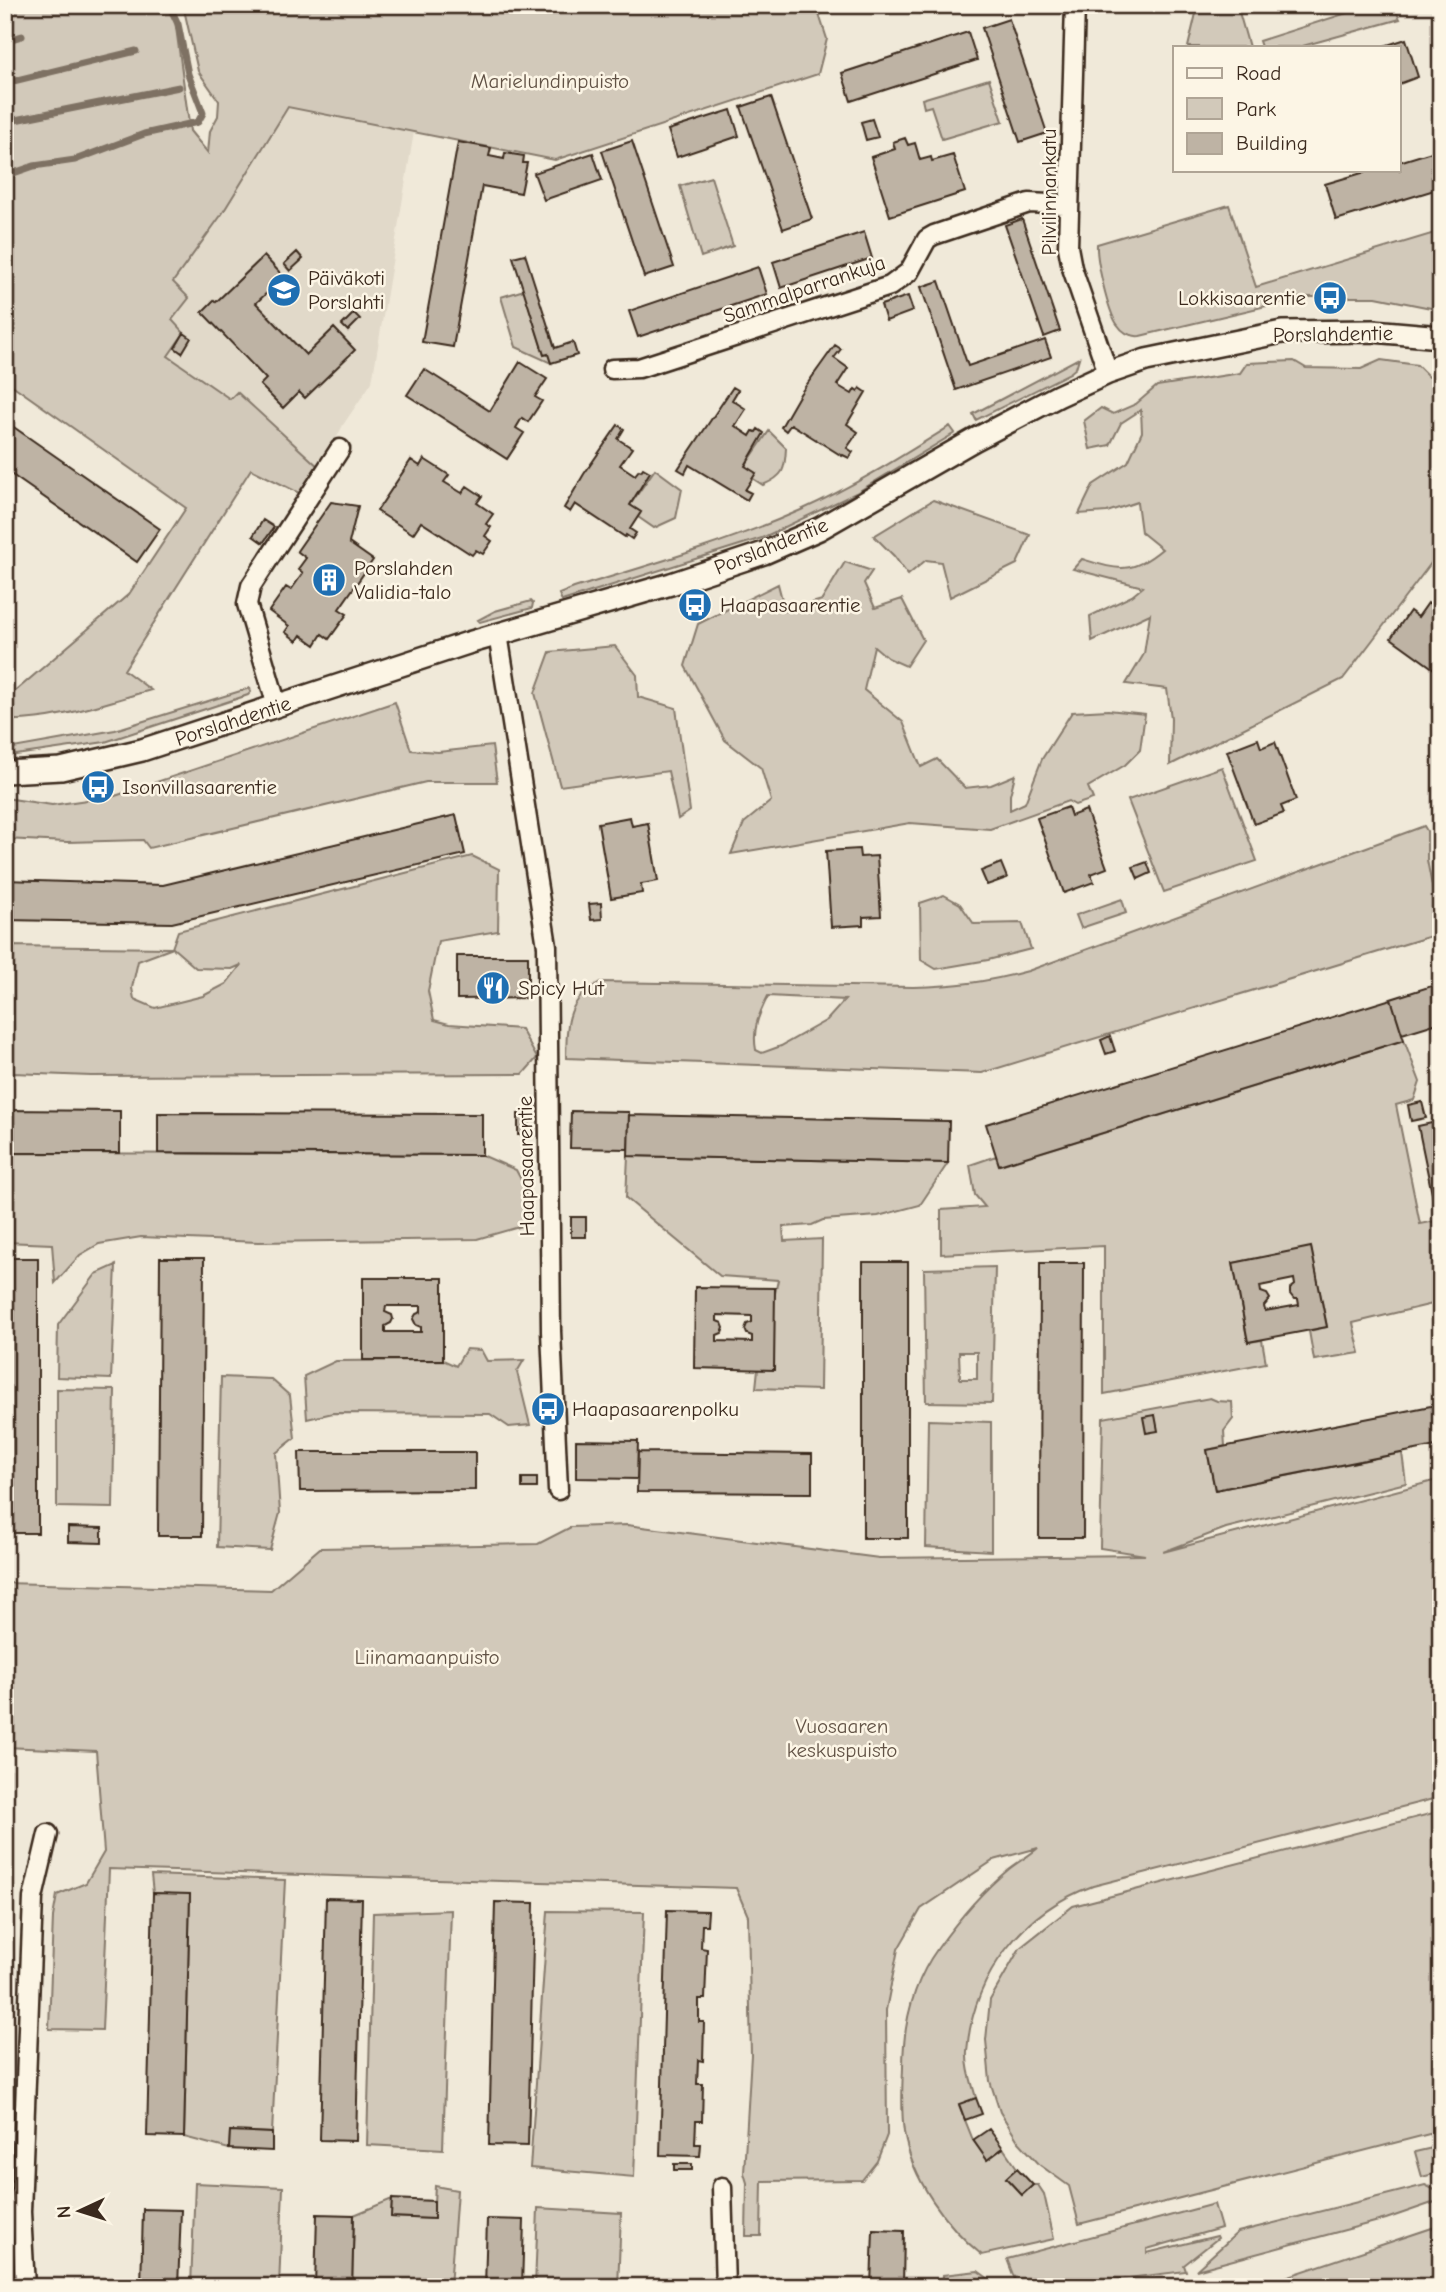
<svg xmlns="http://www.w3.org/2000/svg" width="1446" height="2292" viewBox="0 0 1446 2292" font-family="'Comic Neue',sans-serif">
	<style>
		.built { fill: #e1d9c9 }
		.green { fill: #d2c9ba; stroke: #867a6c; stroke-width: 2; fill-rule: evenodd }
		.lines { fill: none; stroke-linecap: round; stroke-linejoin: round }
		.stream { stroke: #7e7163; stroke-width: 7 }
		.building { fill: #beb3a4; stroke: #3b2a1e; stroke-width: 2; fill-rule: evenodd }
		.minor-casing { stroke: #3b2a1e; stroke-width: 23 }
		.tertiary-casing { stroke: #3b2a1e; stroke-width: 26 }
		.minor { stroke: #fcf5e5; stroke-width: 18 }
		.tertiary { stroke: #fcf5e5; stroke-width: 21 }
		.labels { text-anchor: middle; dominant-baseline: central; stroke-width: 5; stroke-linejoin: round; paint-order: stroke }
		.park-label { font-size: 21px; fill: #615245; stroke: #fcf5e5 }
		.street-label { font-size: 21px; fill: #3b2a1e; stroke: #fcf5e5 }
		.poi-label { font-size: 21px; fill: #3b2a1e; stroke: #fcf5e5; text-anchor: start }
	</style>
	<rect width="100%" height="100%" fill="#f0e9d9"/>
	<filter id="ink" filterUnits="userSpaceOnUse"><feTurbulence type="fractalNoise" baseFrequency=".0143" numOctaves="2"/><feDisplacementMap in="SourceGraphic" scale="14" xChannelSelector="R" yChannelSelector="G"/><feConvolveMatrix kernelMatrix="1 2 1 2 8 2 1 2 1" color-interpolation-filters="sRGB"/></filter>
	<g filter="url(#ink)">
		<path class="built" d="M288,107L414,132L372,382L343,425L321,469L237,392L230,399L168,356L175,348L172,321L173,282L222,214Z
			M5,1769H14L7,1929L5,1928Z"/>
		<path class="green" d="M5,5H173L190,131L208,153L210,131L218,116L219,101L198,71L183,5H816L827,39L818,74L555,160L288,107L222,214L173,282L189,298L172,320L184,333L168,356L230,399L237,392L321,469L303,495L251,469L124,670L151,690C104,703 54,722 5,720V700L129,594L186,508L5,380Z
			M1198,5H1237L1249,47H1188Z
			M1372,5H1393L1400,19L1299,47H1261L1259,41Z
			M989,79L1003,121L942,139L931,106L924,108L922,99Z
			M711,177L733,246L701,257L680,186Z
			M1229,205L1256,287L1441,231V310L1376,297H1304L1140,336C1130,337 1123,333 1117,324C1108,311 1096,260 1097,244Z
			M524,290L544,355L548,354L551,363L516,347L501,297Z
			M1079,358L1076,368L1070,373L976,420L973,414Z
			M1381,360L1417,365L1429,377L1441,375V550L1343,679L1170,765L1171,718L1167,689L1126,684L1144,654L1150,614L1092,641L1090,616L1132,596L1143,587L1073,569L1082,559C1118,570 1131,575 1162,549L1141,532L1137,502L1107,512L1079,514L1093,485L1128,462L1142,432L1141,410L1121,423L1110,445L1090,449L1084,421L1101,408L1113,414L1136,404L1157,386L1240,373L1247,363L1294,361L1306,368L1361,369Z
			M950,426L955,433L856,493L762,538L562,601L559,594L574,588C650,565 729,542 801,510C853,487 902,456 950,426Z
			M769,431L786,448C785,470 784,476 763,485L752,478L745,466Z
			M655,469L682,489L676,518L654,528L638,517L641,512L630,505Z
			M933,500L1030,535L1017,564L950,597L941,562L926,560L908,575L894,556L874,536Z
			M845,562L872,571L864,583L875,608L902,599L923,640L906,666L888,658L874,646L864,690L903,722L921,767L937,759L965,788L991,785L1015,775L1010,795V810L1025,803L1042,759L1072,712L1108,710L1145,714L1140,750L1125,765L1088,787L1093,799L1075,805L1068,801L990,829L910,823L731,854L744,823L771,801L761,768L725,740L685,666L698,624L778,584L785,611L822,600Z
			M531,601L533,603L532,608L480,622L478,620L495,611Z
			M615,646L637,675L638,697L676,708L690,811L678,819L668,771L560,786L535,693L550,652Z
			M250,688L251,692L248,695L105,742L16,755L13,754V748L115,730Z
			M395,702L411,750L438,752L492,746L497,782H426L149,848L143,840L67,842L5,839V798L52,805L115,796Z
			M1222,767L1257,861L1164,892L1128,800Z
			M1424,826L1427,831V860L1441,933L982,1073L566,1058C567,1022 566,1001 600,982L913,987C956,986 987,982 1028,971ZM768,996L845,1000L827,1020L781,1046L762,1053L756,1050C752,1029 759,1014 768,996Z
			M472,856L499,869L498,931L438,941L428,991L434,1020L449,1024L521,1029L537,1058L523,1074L91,1076L13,1073L5,1089V946L172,948L178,931ZM173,948L196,968L232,969L241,965L226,984L203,996L155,1008L134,999L132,988L138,961Z
			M944,895L960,904L974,924L1022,923L1031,949L988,960L936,969L921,960L920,903Z
			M1122,899L1126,913L1081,928L1076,915Z
			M1404,1040L1420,1082L1414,1100L1396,1105L1420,1224L1441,1220V1302L1353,1323L1360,1353L1314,1360L1309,1331L1327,1327L1311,1248L1233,1263L1248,1342L1262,1340L1266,1363L1104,1394V1246L941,1254V1210L985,1207L975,1195L970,1165L996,1156L1000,1165Z
			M5,1153L482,1155L516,1170L525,1187L526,1225L477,1239L258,1242L141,1237L99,1244L80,1255L55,1283L52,1244L5,1242Z
			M628,1156L948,1163L920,1205L878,1216L823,1220L812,1225L783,1227L784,1241L822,1239L820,1390L756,1388L758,1369L778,1280L720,1276L626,1198Z
			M116,1265L111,1379L57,1377L58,1325L96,1274Z
			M995,1267L992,1403L926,1402L924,1269ZM959,1352H977V1379H960Z
			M466,1349L481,1350L487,1361L524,1360L517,1372L530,1425L509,1427L490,1414L333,1413L307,1419L304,1376L336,1361L443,1360L456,1366Z
			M221,1377L271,1379L290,1396L295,1438L276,1453L280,1513L270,1550L217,1547Z
			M57,1389L115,1390L113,1508L57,1507Z
			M1210,1398L1217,1401L1232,1402L1233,1419L1224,1431L1225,1446L1207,1450L1215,1490L1402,1453L1406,1483L1226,1528L1163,1552L1441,1479V1797L1093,1886C1022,1911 973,1976 967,2051C966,2067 972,2083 976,2098L959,2105L973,2140L988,2159L1003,2148L1017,2168L1006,2178L1022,2195L1033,2185H1038L1044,2194L1054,2239L982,2255C946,2226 912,2180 904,2132C901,2111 902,2090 903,2068C903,2025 912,1984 938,1948C958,1920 981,1892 1009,1869C1018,1862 1030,1855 1038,1848L994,1860L921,1909L898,1949L886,2010L887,2135L877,2161L862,2180L762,2181L761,2236H746L747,2183L744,2173L751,2055L748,1916L736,1888L109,1869L102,2030L49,2029L53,1917L57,1895L86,1883L104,1852L96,1751L5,1747V1583L271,1590L320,1548L538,1544L571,1527L627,1525L879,1558L1145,1555L1100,1548L1103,1418Z
			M928,1420L991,1422V1551L926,1547Z
			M1441,1811V2131L1079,2224L1069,2186L1040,2165L1018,2141L1000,2112L990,2081L986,2040L990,2000L1020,1948L1073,1906Z
			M151,1875L285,1880L272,2133L230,2131L229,2149L184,2137L190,1895L153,1893Z
			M451,1910L443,2149L367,2145L373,1913Z
			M548,1911L644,1912L634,2177L530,2168Z
			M1441,2146V2172L1422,2177L1415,2152Z
			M195,2183L283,2187L279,2287H191Z
			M1425,2185L1441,2193V2200L1386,2219L1196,2270L1238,2232Z
			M435,2186L457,2190L450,2287H352L354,2215L392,2199L391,2217L433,2219Z
			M1214,2204L1221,2228L1147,2249V2253L1217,2236L1218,2238L1184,2265L1186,2271L1054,2287L1029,2285L1015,2280L1007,2259Z
			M538,2208L621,2213L618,2287H535Z
			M1441,2225V2287H1248L1259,2286Z
			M978,2271L1000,2287H942L943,2275Z"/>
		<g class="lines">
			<path class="stream" d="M5,41L22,36
				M5,83L136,51
				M5,122L179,87
				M5,176L34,166L75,160L144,134L198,122L203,113L188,74L178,24L169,5"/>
		</g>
		<path class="building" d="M818,5H847L820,14Z
			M1009,19L1047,133L1020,142L982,28Z
			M968,32L977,60L851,101L842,73Z
			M1406,39L1418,77L1399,84V47H1381Z
			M771,97L812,219L783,229L741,107Z
			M731,110L739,136L677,157L668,130Z
			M872,119L878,137L866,140L861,122Z
			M905,138L908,145L915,143L920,160L931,157L932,161L953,155L965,192L890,216L871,157L895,149L893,142Z
			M632,141L674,267L644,277L602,151Z
			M458,142L491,148L489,156L504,159L505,153L524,156L523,163H527L521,193L482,186L453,347L422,342Z
			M1441,149V188L1336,220L1325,184L1372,170H1399V162Z
			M593,153L602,180L544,200L534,173Z
			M1022,219L1060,331L1044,337L1005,225Z
			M864,232L872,258L781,288L773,262Z
			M297,252L303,259L290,271L284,264Z
			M525,254L555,348L573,342L577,355L551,363L548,354L544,355L513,257Z
			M264,256L284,277L256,303L306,355L334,328L355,350L305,398L299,392L283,408L260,385L266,379L202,312L214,300L216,302Z
			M758,267L767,294L638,337L629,311Z
			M939,281L968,366L1045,340L1051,357L956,390L921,287Z
			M908,296L913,311L886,321L881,305Z
			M354,313L360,319L348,331L342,325Z
			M184,333L191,338L182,353L175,348Z
			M835,345L841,349L834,358L848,368L837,385L852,394L855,389L858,391L860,388L866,392L847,424L858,432L847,448L853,452L849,458L843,455L842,456L791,424L786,431L781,427L800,394Z
			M520,362L547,379L535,397L542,401L528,422L522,418L516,428L524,433L507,459L407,395L424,369L490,411Z
			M733,387L738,390L732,400L746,409L735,426L750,436L753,431L756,432L758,429L764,433L745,466L756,473L745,490L751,493L747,500L689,465L685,473L678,469Z
			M5,421L160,529L137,562L5,470Z
			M618,425L624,429L618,439L632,448L620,465L635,475L639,470L641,471L643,468L650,472L630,505L641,512L630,529L636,533L632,539L626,535L625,537L575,504L570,512L564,508L584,474Z
			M424,459L449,475L444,482L462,493L467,486L482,496L477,503L493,514L486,524L491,527L485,536L492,541L483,554L476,550L472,555L421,522L413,534L377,511L411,460L420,466Z
			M331,502L358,506L349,543L373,560L339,609L347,614L329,639L322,634L315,645L301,635L297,641L285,632L289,626L269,611L286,587L291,590L303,573L298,569L306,558L297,551Z
			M263,520L274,527L263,543L253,536Z
			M1428,603L1441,613V674L1391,638L1410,611L1418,617Z
			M1258,739L1261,748L1275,742L1296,800L1281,806L1284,813L1254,824L1227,751Z
			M1068,807L1071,816L1086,810L1107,868L1091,874L1094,882L1064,893L1037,818Z
			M456,815L465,854L172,923L5,920V880L163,885Z
			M630,817L632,826L648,823L658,881L641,884L642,893L611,898L598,823Z
			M859,849L860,857L877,856L881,916L863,917V925L831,927L826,851Z
			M1147,862L1151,873L1138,879L1133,867Z
			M1001,863L1007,878L987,885L981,871Z
			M601,903L602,919L591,920L589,904Z
			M457,956H528V998L457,999Z
			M1441,983V1022L1402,1034L1391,999Z
			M1391,999L1404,1040L999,1165L986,1124Z
			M1110,1036L1115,1051L1106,1054L1101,1040Z
			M1422,1102L1426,1118L1411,1121L1408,1105Z
			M5,1110L120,1111V1153H5Z
			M571,1111L629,1112L628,1149L570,1148Z
			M158,1113L482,1114V1155L158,1153Z
			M518,1114H529V1135H518Z
			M629,1115L949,1121L948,1163L628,1156Z
			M1441,1121V1212L1436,1213L1418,1126Z
			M571,1217H586V1237H571Z
			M1311,1247L1327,1327L1248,1342L1233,1263ZM1294,1279L1295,1285L1290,1289V1294L1294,1299H1298L1299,1305L1265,1311L1264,1306L1270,1299L1267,1294L1261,1292L1260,1286Z
			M5,1258H38V1533H5Z
			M160,1258H204L202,1536H158Z
			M863,1262H908V1538H863Z
			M1040,1263H1084L1083,1538H1039Z
			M363,1278H443V1360H363ZM386,1306H421V1312L416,1314L413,1319L416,1325L421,1327V1332H385V1326L391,1323L393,1319L392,1315L385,1312Z
			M695,1287L775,1288L774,1370L694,1368ZM717,1315L752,1316V1322L747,1324L745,1329L747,1334L752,1336V1342L717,1341V1335L722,1333L724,1328L722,1323L717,1321Z
			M1441,1404V1445L1215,1490L1207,1450Z
			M1155,1415L1158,1431L1146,1433L1143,1417Z
			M576,1440L638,1441L637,1479L576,1478Z
			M299,1452H475V1490L300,1491Z
			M638,1452L812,1454V1493L637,1492Z
			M522,1478H537V1488H522Z
			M68,1527L102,1528V1543L68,1542Z
			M153,1893L190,1894L184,2137L147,2136Z
			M326,1898L362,1899L356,2141L320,2140Z
			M495,1902L534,1903L528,2146L489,2145Z
			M667,1910L708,1911L707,1925H702L701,1948L707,1949L705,1999H699V2022H704L703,2061L698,2060L697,2084H703L702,2121H696L695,2144H701L700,2156L660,2155Z
			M976,2098L982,2114L965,2120L959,2104Z
			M989,2129L1003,2148L987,2160L973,2140Z
			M230,2131L272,2133V2151L229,2149Z
			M674,2164H692V2170H674Z
			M1017,2168L1033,2185L1022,2195L1006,2178Z
			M392,2199L434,2201V2219L391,2217Z
			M143,2209L181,2210L178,2287H141Z
			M317,2214L354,2215L352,2287H315Z
			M487,2219L524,2220L522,2287H485Z
			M873,2230L904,2231L903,2287H871Z"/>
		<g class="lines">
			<g class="minor-casing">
				<path id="minor" d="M1075,5L1068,247L1072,268L1108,373
					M612,369L639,368L890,286L909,272L927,239L934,235L1029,203L1069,205
					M498,634L547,946L551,1331L558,1490
					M277,706L247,604L251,586L340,449
					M722,2187L725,2287
					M25,2287L21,2212L33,1898L48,1834"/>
			</g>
			<g class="tertiary-casing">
				<path id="tertiary" d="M5,772L61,769L142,750L468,643L671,584L764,553L819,529L974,440L1058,396L1108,373L1146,360L1282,332L1373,331L1441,337"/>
			</g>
			<use href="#minor" class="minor"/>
			<use href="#tertiary" class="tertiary"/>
		</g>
	</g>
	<defs>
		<g id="school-disc" transform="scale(1.75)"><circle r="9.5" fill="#1f6fb2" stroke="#fcf5e5"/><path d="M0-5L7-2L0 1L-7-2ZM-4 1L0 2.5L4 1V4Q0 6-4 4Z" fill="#fff"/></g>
		<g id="bus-disc" transform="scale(1.75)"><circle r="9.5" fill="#1f6fb2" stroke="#fcf5e5"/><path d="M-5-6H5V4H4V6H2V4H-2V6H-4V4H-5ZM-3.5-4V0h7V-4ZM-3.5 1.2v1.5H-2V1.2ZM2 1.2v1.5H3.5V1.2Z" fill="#fff"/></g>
		<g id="building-disc" transform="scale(1.75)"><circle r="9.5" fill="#1f6fb2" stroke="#fcf5e5"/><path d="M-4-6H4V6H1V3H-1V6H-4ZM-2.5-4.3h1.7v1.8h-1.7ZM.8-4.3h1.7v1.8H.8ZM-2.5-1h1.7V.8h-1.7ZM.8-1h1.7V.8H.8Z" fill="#fff"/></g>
		<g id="restaurant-disc" transform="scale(1.75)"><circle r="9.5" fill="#1f6fb2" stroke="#fcf5e5"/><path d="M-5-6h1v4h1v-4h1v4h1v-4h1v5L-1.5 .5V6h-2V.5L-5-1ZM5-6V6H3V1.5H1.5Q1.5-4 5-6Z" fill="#fff"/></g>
	</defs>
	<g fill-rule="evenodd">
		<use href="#school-disc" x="284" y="290"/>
		<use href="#bus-disc" x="1330" y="298"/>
		<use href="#building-disc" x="329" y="580"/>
		<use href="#bus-disc" x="695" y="605"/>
		<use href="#bus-disc" x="98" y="787"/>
		<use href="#restaurant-disc" x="493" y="988"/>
		<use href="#bus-disc" x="548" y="1409"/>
	</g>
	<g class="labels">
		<g class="park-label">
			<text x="550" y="81">Marielundinpuisto</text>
			<text x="427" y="1657">Liinamaanpuisto</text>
			<text x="842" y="1726">Vuosaaren<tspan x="842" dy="24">keskuspuisto</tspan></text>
		</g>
		<g class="street-label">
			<text transform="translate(1049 192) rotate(-90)">Pilvilinnankatu</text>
			<text transform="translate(804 289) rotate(-19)">Sammalparrankuja</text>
			<text transform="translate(1333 334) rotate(-1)">Porslahdentie</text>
			<text transform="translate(771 546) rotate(-22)">Porslahdentie</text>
			<text transform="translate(233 721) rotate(-18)">Porslahdentie</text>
			<text transform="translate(526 1166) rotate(-91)">Haapasaarentie</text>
		</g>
		<g class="poi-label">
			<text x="308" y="278">Päiväkoti<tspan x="308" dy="24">Porslahti</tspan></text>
			<text x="1306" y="298" text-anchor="end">Lokkisaarentie</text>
			<text x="354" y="568">Porslahden<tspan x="354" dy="24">Validia-talo</tspan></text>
			<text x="720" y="605">Haapasaarentie</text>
			<text x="122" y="787">Isonvillasaarentie</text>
			<text x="518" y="988">Spicy Hut</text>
			<text x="572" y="1409">Haapasaarenpolku</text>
		</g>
	</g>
	<rect width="1446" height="2292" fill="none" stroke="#fcf5e5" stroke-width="28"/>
	<rect x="14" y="14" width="1418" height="2264" fill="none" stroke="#3b2a1e" stroke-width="2.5" filter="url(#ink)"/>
	<rect x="1173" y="46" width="228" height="126" fill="#fcf5e5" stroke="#afa495" stroke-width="2"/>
	<rect x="1187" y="68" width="35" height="10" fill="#fcf5e5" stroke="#afa495" stroke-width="2"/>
	<text x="1236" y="80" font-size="21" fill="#3b2a1e">Road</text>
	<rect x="1187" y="98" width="35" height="21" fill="#d2c9ba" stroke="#afa495" stroke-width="2"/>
	<text x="1236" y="116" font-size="21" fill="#3b2a1e">Park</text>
	<rect x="1187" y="133" width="35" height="21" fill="#beb3a4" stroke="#afa495" stroke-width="2"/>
	<text x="1236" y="150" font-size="21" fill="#3b2a1e">Building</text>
	<g transform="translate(80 2211) rotate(266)" stroke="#fcf5e5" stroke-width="5" paint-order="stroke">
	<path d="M0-5L12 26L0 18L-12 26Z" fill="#3b2a1e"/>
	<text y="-10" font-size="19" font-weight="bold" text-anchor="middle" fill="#3b2a1e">N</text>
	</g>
</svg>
